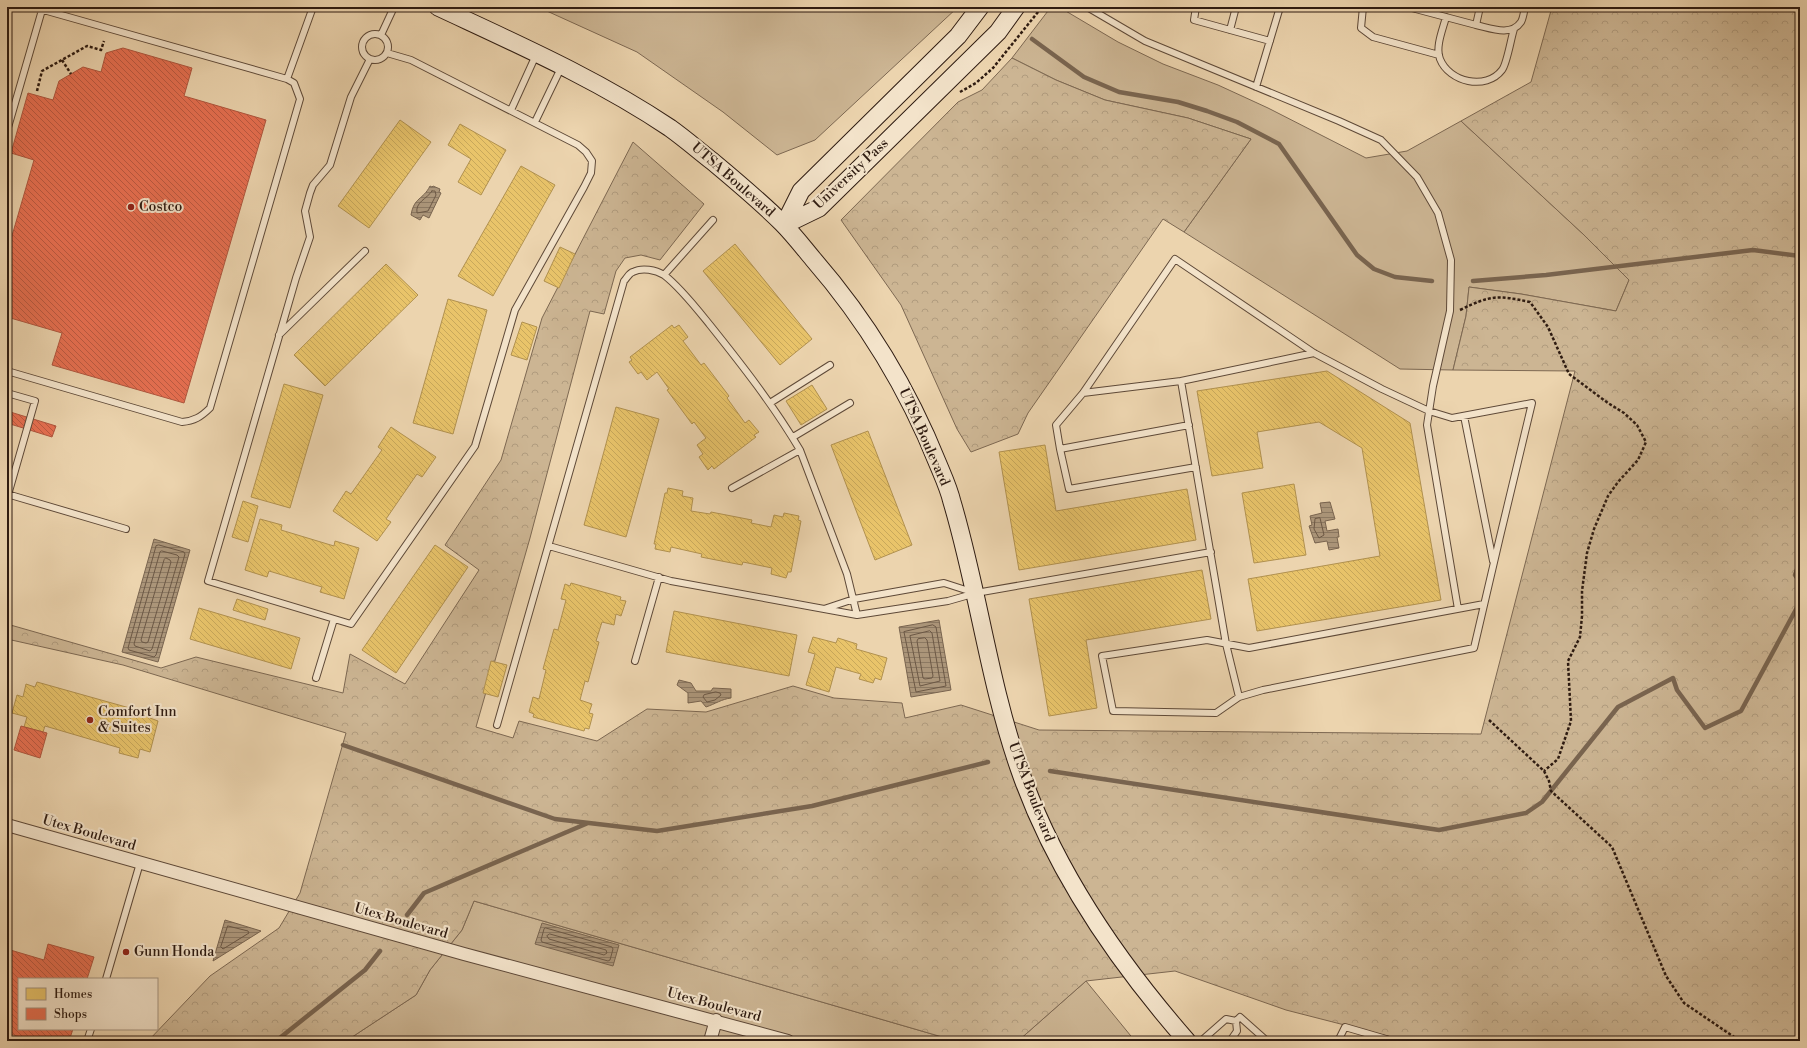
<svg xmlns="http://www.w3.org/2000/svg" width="1807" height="1048" viewBox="0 0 1807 1048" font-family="'Libre Bodoni',serif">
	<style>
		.grass { fill: #ccb593; stroke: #7d6852 }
		.forest { fill: url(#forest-crowns); stroke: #7d6852 }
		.water { fill: url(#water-rules); stroke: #79644f }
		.homes { fill: url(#homes-back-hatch); stroke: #b1914f }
		.shops { fill: url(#shops-back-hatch); stroke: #b0563e }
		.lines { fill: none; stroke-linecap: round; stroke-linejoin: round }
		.shore { stroke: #6c5845; stroke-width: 1 }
		.stream { stroke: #79644f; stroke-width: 4.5 }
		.lane-casing { stroke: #5e4938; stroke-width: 8 }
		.street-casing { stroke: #5e4938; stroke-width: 14 }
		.secondary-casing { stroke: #2e1b11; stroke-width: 19 }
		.path { stroke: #2e1b11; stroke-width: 2.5; stroke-dasharray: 3 2; stroke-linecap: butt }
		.lane { stroke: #f3e3ca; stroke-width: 6 }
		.street { stroke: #f3e3ca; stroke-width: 12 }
		.secondary { stroke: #f3e3ca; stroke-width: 17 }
		.poi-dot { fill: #8f2418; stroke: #f3e3ca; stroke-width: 1.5 }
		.labels { text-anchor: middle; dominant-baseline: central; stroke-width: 4; stroke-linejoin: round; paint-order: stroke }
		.street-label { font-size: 14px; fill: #2e1b11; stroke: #f3e3ca }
		.poi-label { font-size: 14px; fill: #2e1b11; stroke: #f3e3ca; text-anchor: start }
	</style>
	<defs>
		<pattern id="forest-crowns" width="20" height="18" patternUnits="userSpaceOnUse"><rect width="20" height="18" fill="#ccb593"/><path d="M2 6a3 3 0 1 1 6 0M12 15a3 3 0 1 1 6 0" fill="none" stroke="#b09b7e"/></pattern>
		<pattern id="water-rules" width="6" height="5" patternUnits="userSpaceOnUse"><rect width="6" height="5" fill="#ab9579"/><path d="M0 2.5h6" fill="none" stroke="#8c7962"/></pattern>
		<pattern id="homes-back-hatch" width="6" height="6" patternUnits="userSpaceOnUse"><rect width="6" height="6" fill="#e9c46a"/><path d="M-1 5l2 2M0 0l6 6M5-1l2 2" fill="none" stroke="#c8a85b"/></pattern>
		<pattern id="shops-back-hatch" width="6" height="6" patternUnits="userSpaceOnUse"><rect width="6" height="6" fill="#e76f51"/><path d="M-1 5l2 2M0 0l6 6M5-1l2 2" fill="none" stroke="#bc5a42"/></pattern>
	</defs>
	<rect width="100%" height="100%" fill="#ecd4ae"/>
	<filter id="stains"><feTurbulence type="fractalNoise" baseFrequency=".005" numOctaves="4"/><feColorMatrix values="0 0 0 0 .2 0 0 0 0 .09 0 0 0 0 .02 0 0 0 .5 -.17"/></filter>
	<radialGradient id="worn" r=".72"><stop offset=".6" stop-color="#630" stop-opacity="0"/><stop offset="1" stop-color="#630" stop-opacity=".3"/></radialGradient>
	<path class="grass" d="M538,7H958L815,140L777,155L723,112L637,52Z
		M1051,7H1059L1118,42L1163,64L1218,85L1268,108L1366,158L1407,151L1461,121L1583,234L1629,280L1616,311L1521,294L1469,287L1466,316L1453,370L1400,369L1184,232L1251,139L1188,118L1105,100L1056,80L1012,58Z
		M474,901L956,1041H346L416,995L430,970L462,930Z
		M1086,981L1135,1041H1018Z"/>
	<path class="forest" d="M1552,7H1800V1041H1407L1286,1010L1175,971L1086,981L1018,1041H956L474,901L462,930L430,970L416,995L346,1041H148L210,976L279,928L300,893L346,733L123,665L7,639V624L161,668L196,657L343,693L350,654L405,684L479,570L445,545L501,460L542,318L633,142L704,204L660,260L641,255L625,258L616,271L604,314L590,311L530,538L476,727L513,738L519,721L597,741L647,709L706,712L793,686L834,698L902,703L905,718L961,705L1039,730L1481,734L1575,371L1453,370L1466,316L1469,287L1521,294L1616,311L1629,280L1583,234L1461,121L1531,82Z
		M1012,58L1056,80L1105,100L1188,118L1251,139L1184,232L1163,219L1028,413L1018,434L971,452L957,429L901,305L841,220L958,102L982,90Z"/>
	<path class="water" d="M430,186L432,187L433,186L440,189L439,192L441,193L429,218L423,215L420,220L411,215C414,197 423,200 430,186Z
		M1330,502L1335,519L1325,521L1327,531L1338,529L1339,537H1337L1339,548L1329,550L1327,541L1315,543L1309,526L1312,525L1310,516L1322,513L1320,503Z
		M154,539L190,550L158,662L122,652Z
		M939,620L951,690L911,697L899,627Z
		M679,680L691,683L696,691H711L713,688L731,689V698C722,699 715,704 706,707L701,701L688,703V693L677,685Z
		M225,920L261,931L213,961Z
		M542,923L619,945L613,966L535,944Z"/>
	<path class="homes" d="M400,120L431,142L369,228L338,206Z
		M460,124L506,150L481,195L458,182L471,159L448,145Z
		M521,166L555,185L493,296L458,276Z
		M735,244L812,339L780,365L703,271Z
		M560,247L575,254L559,288L544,281Z
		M386,264L418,295L325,386L294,355Z
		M448,299L487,310L453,434L413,423Z
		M522,322L537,327L527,360L511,355Z
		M672,325L674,328L679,325L688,337L683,341L701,365L704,363L729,396L727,398L745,423L749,420L759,432L754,435L756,437L714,469L712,466L708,470L699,457L703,454L697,445L706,438L694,422L692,424L667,390L669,389L657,372L647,380L641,372L638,374L629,362L632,360L630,357Z
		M1327,371L1410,423L1441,600L1257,631L1248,579L1380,556L1362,448L1319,422L1257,432L1263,468L1212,476L1197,391Z
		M284,384L323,395L290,508L251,497Z
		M812,385L827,409L801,425L786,401Z
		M616,407L659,419L626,537L584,525Z
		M391,427L436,457L422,477L417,474L386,519L391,522L377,541L333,511L346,491L351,494L382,450L378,447Z
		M868,431L912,545L875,560L831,445Z
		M1045,445L1056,511L1187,489L1196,540L1019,570L999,452Z
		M1294,484L1306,555L1254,563L1242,493Z
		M668,488L683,491L682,496L693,498L691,511L710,514L711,512L752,520L751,523L771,527L774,515L783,517L784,513L799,516L798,520L801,521L791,572H788L786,578L771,574L772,568L743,562L742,565L701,557L702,554L671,547L670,552L655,549L656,544H654L665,493H667Z
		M243,501L258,506L248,542L232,537Z
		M260,519L282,525L281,530L334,546L335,541L359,548L344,599L320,592L322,587L269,571L267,577L245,570Z
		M435,545L468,567L396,673L362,650Z
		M1202,570L1211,619L1086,640L1097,708L1049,716L1029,599Z
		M571,583L621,597L620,600L626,601L621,616L616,614L614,625L602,622L596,641L599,642L588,682L585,681L580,700L592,704L589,713L593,714L589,729L585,728L584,731L533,717L534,714L529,712L533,697L539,699L546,670L543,669L554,629L558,630L566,600L561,599L565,584L570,586Z
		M237,599L268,609L265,620L233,610Z
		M199,608L300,638L291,669L190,639Z
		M674,611L797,635L789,676L666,652Z
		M813,637L836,643L838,638L857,644L856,649L887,658L881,680L875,678L873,683L859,679L861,674L836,667L829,692L806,685L815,654L808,652Z
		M491,661L507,665L498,697L483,693Z
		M37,682L151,714L150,718L158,721L150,752L140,749L138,758L119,753L120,748L45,726L43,732L24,727L27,717L12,713L17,695L23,697L26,684L35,687Z"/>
	<path class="shops" d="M123,48L192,68L184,96L266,120L184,403L52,365L62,333L7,317V253L34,160L11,153L28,93L53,100L59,81L83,67L101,72L106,53Z
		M7,411L56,426L52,437L7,423Z
		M21,726L47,733L40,758L14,750Z
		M48,944L94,957L87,979H19V1029H73L69,1041H34L7,1033V949L44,960Z"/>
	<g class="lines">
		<path class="shore" d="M432,191H435L436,195L428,211L417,213C415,202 427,199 432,191Z
			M1320,518L1324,535L1319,538L1314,529L1315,519Z
			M159,545L184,552L185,554L156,655L154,657L129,650L128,648L156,546Z
			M162,551L177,555L179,557L152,649L150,651L135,646L134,644L160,552Z
			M166,558L170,560L171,562L148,642L146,643L142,642L141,640L164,560Z
			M933,625L936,627L946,686L916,692L904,632Z
			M930,631L932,633L940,681L920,686L910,636Z
			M925,638L927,640L933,676L932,678L925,679L923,678L917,641L918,639Z
			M716,692L720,693L721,695L715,700L707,702L703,697L704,695Z
			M228,926L248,931L249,933L223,949L221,947Z
			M546,928L612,947L613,949L610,960L608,961L542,942L541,940L544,929Z
			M550,934L606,950L607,953L604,955L549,939L547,936Z"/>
		<path class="stream" d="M1032,39L1084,77L1119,92L1178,102L1207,111L1237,122L1279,144L1357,255L1374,269L1395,277L1432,281
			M1473,281L1546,275L1753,250L1800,256
			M1800,561L1795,575L1800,582
			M343,745L555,819L657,831L812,806L988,762
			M1050,771L1439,830L1526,813L1542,802L1618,707L1673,678L1677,690L1705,728L1741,711L1800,602
			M407,915L424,893L588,823
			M276,1041L365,970L380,951"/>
		<g class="lane-casing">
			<path id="lane" d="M1087,7L1145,41L1339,121L1381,140L1417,177L1438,213L1451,260L1450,311L1433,386L1427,425L1458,609
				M1196,7L1194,20L1270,41
				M1363,7L1361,28L1373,37L1439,55
				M1408,7L1476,25L1480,7
				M1446,17C1443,29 1435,47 1440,59C1449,82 1486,91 1502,70C1507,64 1511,38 1514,29
				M1476,25C1490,28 1511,37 1521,22C1523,19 1524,12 1525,7
				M1230,30L1236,7
				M362 47a13 13 0 1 1 26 0a13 13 0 1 1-26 0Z
				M381,35L394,7
				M370,59L351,97L330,165L313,185L310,193L305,211L310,237L296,278L208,581L351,624L475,446L515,310L584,187L591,173L592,161L586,152L578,145L411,60L387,53
				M287,79L313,7
				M1256,87L1280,7
				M511,110L536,55
				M535,122L561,68
				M7,131L42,10
				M664,275L713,220
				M279,335L365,251
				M7,371L182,422C194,421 201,417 210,408L300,99L294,83L287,79L33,7
				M1181,381L1083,393L1175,259L1314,353L1382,389L1429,411L1452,418L1532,403C1512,485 1493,566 1474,648L1263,690L1239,697L1216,713L1113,711L1102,656L1207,640L1249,648L1484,604
				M7,393L35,401L8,495
				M770,403L830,365
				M1464,416L1493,561
				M1189,425L1060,449L1069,489L1196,467
				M793,437L850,403
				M1060,449L1056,425L1083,393
				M732,488L800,450
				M7,494L126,529
				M549,546L671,581L857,615L948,601L976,593L1211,552
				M824,609L854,599L944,583L972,592
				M635,661L659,577
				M316,678L334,619
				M1239,697L1226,644L1181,381L1314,353
				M497,725L624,281C627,278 629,273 633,272C642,267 656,270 664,275C680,287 697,309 710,325C742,365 774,406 800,450L847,574L857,615
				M106,979L140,863
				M87,1041L91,1029
				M1201,1041L1226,1019L1236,1021
				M1230,1041L1237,1031L1236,1021L1240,1017L1267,1041
				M1338,1041L1345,1027L1393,1041"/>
		</g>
		<g class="street-casing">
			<path id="street" d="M7,825L464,954L788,1041
				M710,1041L716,1020"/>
		</g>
		<g class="secondary-casing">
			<path id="secondary" d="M438,7C517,44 597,79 670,128C684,138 698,150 712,161C736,181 760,201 782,223C793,234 803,247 813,259C866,320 908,389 938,464C943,476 949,489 952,502C978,589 989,682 1019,768C1054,870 1116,960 1187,1041
				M784,225L819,208L998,32L1016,7
				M784,225L801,191L958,36L980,7"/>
		</g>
		<path class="path" d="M62,60L71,74
			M37,91L42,71L87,46L101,50L104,41
			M960,92L976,83L993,68L1042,7
			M1460,310C1491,295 1497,295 1530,302L1548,327L1569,374L1608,403L1624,413L1637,425L1646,442L1638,460L1618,482L1608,496L1594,529L1587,553L1582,591V616L1580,637L1568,661L1571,721L1558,759L1544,771
			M1489,720L1544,771L1549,781L1551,791L1612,847L1666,976L1684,1003L1740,1041"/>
		<use href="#lane" class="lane"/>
		<use href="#street" class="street"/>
		<use href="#secondary" class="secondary"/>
	</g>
	<g class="poi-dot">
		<circle cx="131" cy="207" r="4"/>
		<circle cx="90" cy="720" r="4"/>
		<circle cx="126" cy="952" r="4"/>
	</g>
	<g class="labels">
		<g class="street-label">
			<text transform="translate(851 174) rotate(-43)">University Pass</text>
			<text transform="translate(733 180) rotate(41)">UTSA Boulevard</text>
			<text transform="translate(924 437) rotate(66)">UTSA Boulevard</text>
			<text transform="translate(1031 792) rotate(69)">UTSA Boulevard</text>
			<text transform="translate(89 833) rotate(16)">Utex Boulevard</text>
			<text transform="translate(401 921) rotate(16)">Utex Boulevard</text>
			<text transform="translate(714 1005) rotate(15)">Utex Boulevard</text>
		</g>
		<g class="poi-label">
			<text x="139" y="207">Costco</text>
			<text x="98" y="712">Comfort Inn<tspan x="98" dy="16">&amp; Suites</tspan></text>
			<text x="134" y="952">Gunn Honda</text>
		</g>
	</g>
	<rect width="1807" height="1048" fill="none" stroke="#ecd4ae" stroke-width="24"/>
	<rect x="8" y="8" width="1791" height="1032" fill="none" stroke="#2e1b11" stroke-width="2"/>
	<rect x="12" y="12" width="1783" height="1024" fill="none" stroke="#2e1b11"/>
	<rect x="18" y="978" width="140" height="52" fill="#f3e3ca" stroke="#a49380"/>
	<rect x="26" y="988" width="20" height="12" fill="#e9c46a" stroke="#a49380"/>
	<text x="54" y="998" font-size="12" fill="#2e1b11">Homes</text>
	<rect x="26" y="1008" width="20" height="12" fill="#e76f51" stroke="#a49380"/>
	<text x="54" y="1018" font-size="12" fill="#2e1b11">Shops</text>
	<rect width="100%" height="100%" filter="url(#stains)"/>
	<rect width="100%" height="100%" fill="url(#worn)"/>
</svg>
